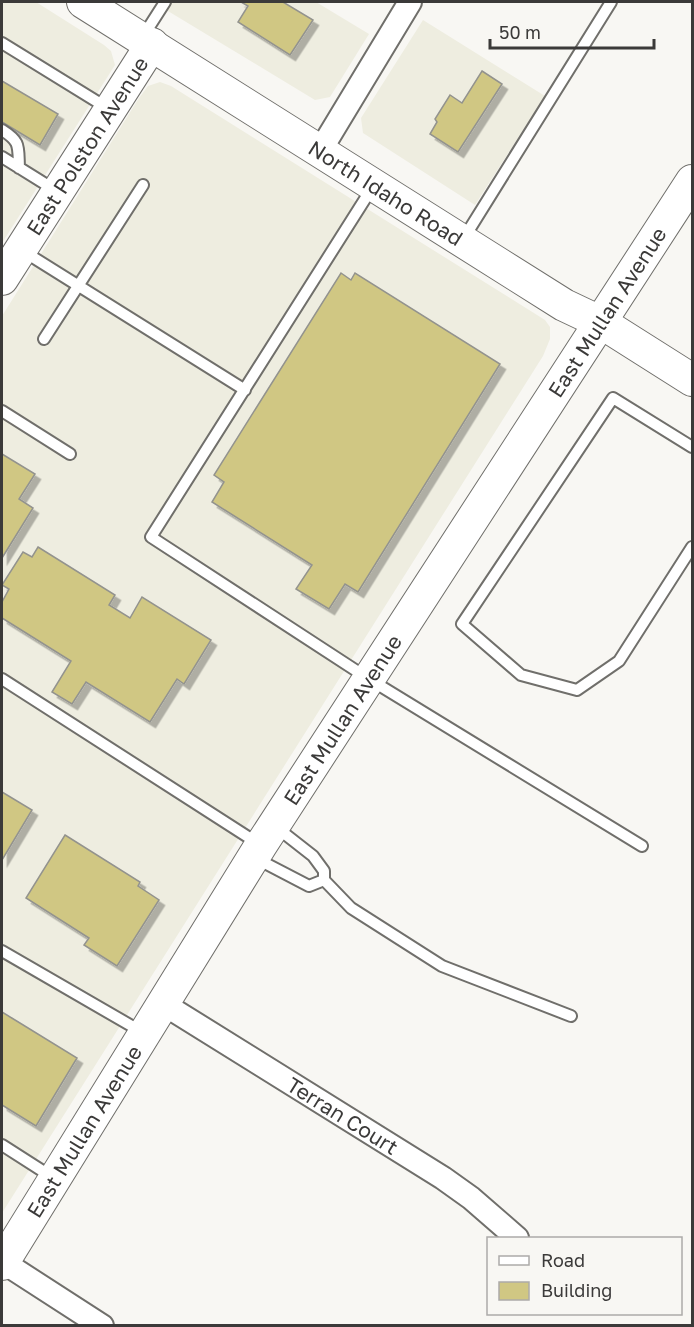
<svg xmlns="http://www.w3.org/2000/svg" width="694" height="1327" viewBox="0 0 694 1327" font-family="'Golos Text',sans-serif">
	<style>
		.built { fill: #eeede0 }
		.building { fill: #d0c783; stroke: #93938e; stroke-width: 1.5; filter: url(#shadow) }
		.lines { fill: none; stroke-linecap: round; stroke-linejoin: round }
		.lane-casing { stroke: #706f6b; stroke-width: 14 }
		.street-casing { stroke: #706f6b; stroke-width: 26 }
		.secondary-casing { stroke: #706f6b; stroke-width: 34 }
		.lane { stroke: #fff; stroke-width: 10 }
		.street { stroke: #fff; stroke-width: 22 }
		.secondary { stroke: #fff; stroke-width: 32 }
		.labels { text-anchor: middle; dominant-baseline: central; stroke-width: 4.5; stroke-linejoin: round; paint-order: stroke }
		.street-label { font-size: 21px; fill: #3b3a39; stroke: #f8f7f3 }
	</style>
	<defs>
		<filter id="shadow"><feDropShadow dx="5.5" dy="5.5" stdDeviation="0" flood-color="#0004"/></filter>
	</defs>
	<rect width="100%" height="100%" fill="#f8f7f3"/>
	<path class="built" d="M2,2H36L104,45L111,51L115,65L2,243Z
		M153,2H316L369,34L330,97L315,100Z
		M423,20L545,96L475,205L363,133L361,118Z
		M160,82L171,86L545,320L550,327V339L543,356L2,1213V316L139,98L148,86Z"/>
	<path class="building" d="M241,2H283L313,20L290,55L238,22L248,6Z
		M482,71L502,84L458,152L430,134L437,122L435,119L450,95L462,103Z
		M2,81L58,114L40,145L2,122Z
		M341,273L351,280L355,273L500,364L358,592L345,584L329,609L296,589L312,565L212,502L224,482L214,475Z
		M2,454L35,474L19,499L33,508L2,558Z
		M38,547L115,595L109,605L130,618L142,597L211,640L184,684L177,679L150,722L86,682L72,704L52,692L71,661L2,618V602L9,589L2,585L23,552L32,557Z
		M2,792L32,810L2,860Z
		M65,835L140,882L138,886L159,900L117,966L84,945L89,938L26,898Z
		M2,1012L77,1058L36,1126L2,1105Z"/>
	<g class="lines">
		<g class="lane-casing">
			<path id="lane" d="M142,38L165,2
				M2,43L109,109
				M2,130C21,142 18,146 19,168
				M2,157L55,190
				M372,188L151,537L369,679L642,846
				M464,238L611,2
				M23,251L245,390
				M44,339L143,185
				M2,411L70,454
				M692,447L613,398L462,624L521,675L577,690L619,661L692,547
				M2,679L259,844
				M255,858L309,886L324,880V871L313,856L276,827
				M324,880L351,908L442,966L571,1016
				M2,951L142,1032
				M2,1145L52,1177"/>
		</g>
		<g class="street-casing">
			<g id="street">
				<path d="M320,151L410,2"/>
				<path id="s1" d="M162,1003L443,1178L471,1198L517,1238"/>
				<path d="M3,1262L102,1326"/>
			</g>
		</g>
		<g class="secondary-casing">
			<g id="secondary">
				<path id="s2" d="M83,2L564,305L602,323L692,380"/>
				<path id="s3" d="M2,279L152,44"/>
				<path id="s4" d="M2,1264L261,845L692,181"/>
			</g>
		</g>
		<use href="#lane" class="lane"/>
		<use href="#street" class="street"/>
		<use href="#secondary" class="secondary"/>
	</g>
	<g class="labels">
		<g class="street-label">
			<text stroke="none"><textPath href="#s3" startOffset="158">East Polston Avenue</textPath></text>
			<text stroke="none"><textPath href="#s2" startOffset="358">North Idaho Road</textPath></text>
			<text stroke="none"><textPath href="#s4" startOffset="1128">East Mullan Avenue</textPath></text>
			<text stroke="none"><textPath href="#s4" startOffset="642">East Mullan Avenue</textPath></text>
			<text stroke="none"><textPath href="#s1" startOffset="213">Terran Court</textPath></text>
			<text stroke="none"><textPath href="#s4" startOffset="156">East Mullan Avenue</textPath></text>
		</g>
	</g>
	<rect width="694" height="1327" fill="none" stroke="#3b3a39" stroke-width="6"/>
	<rect x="487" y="1237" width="195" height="78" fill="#f8f7f3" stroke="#acaba9" stroke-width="1.5"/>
	<rect x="499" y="1256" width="30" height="9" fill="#ffffff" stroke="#acaba9" stroke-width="1.5"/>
	<text x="541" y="1267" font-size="18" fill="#3b3a39">Road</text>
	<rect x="499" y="1282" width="30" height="18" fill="#d0c783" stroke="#acaba9" stroke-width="1.5"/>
	<text x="541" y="1297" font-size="18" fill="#3b3a39">Building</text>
	<path d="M490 39v9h164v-9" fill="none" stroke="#3b3a39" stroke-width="3"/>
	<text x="499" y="39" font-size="18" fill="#3b3a39" stroke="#f8f7f3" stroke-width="4.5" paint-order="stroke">50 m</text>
</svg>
